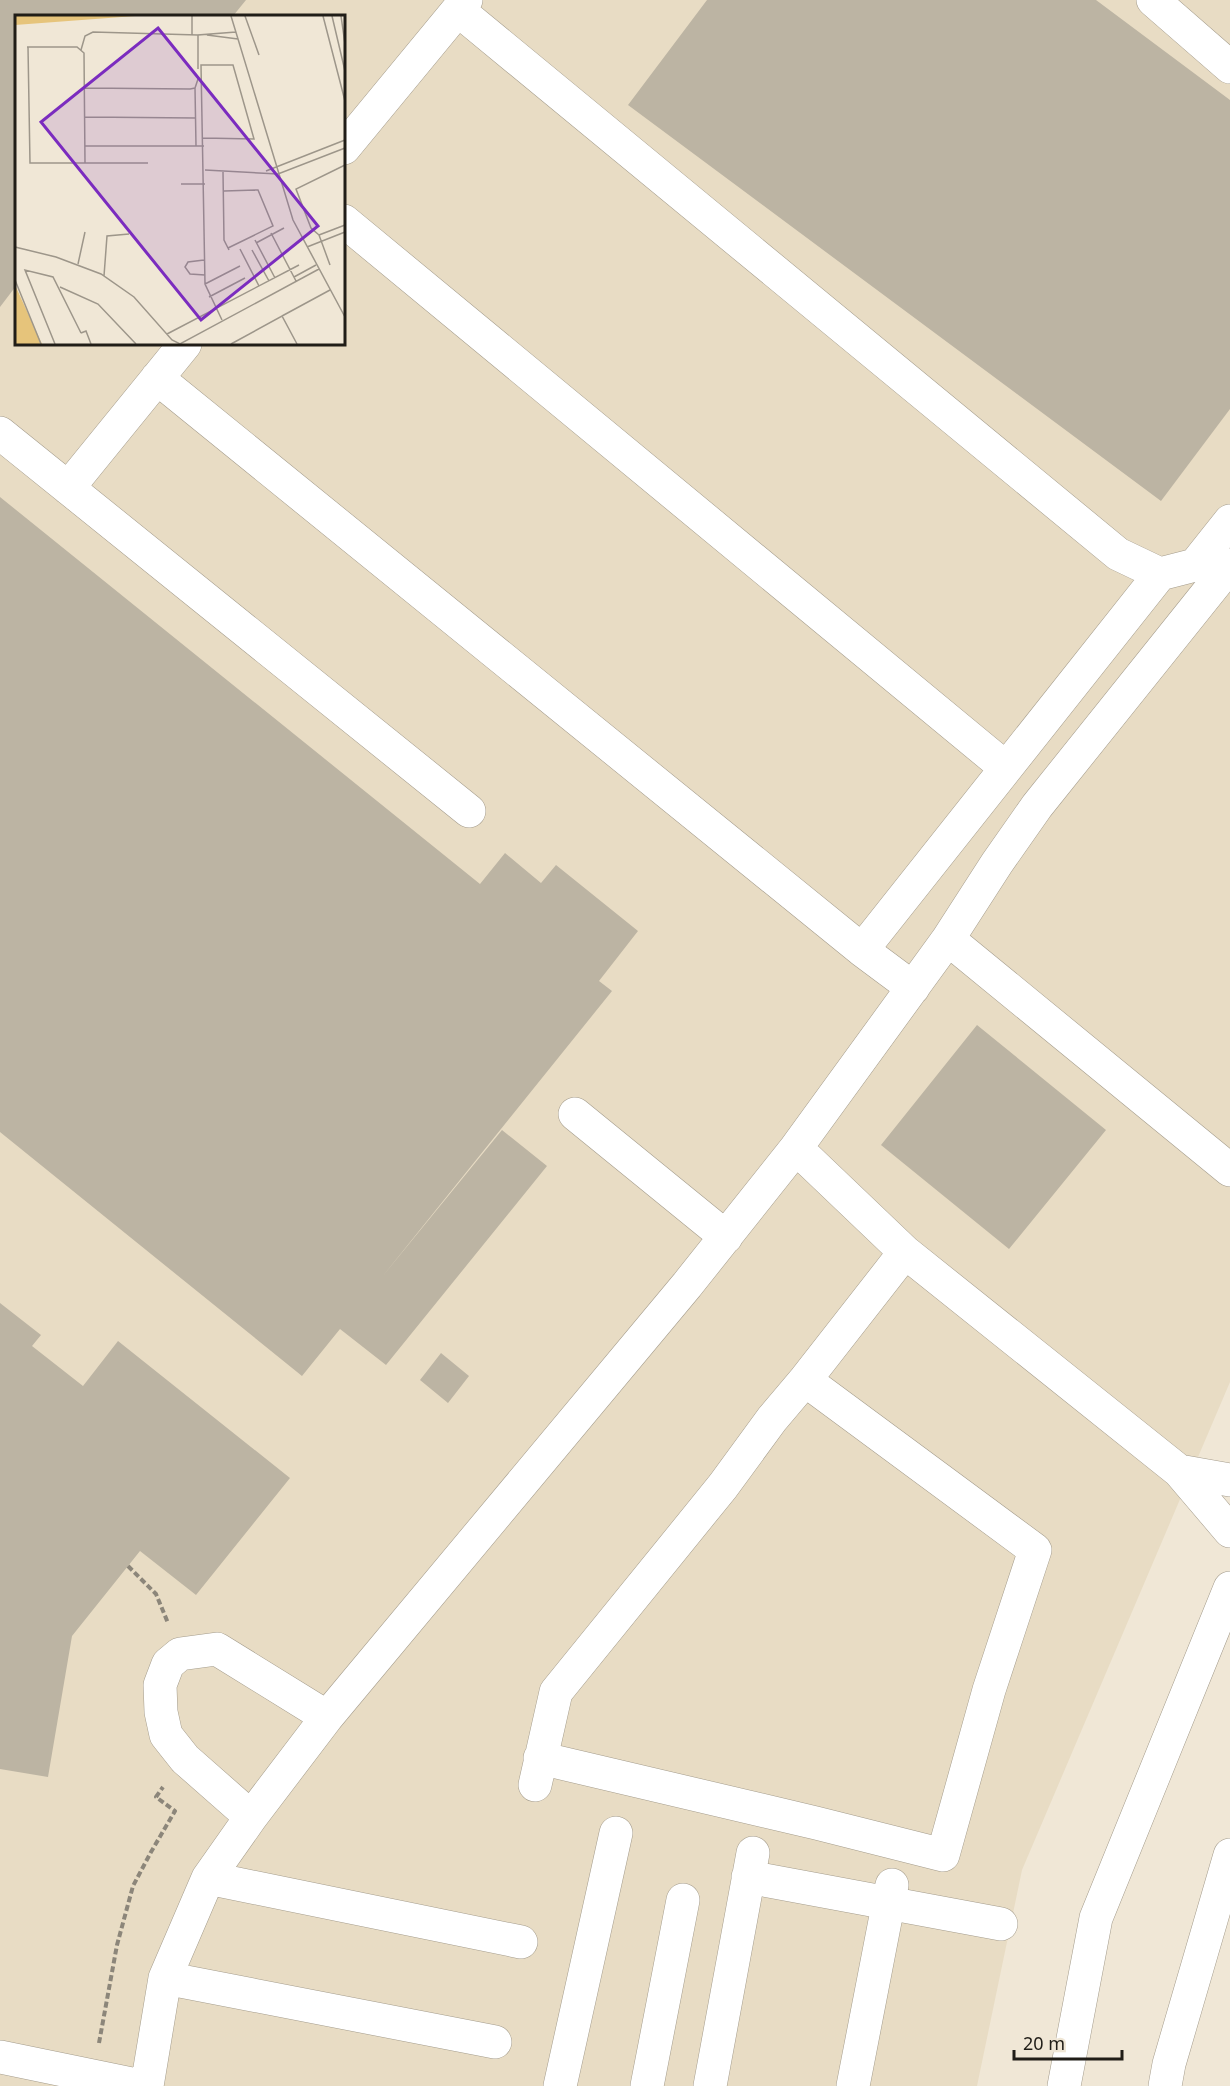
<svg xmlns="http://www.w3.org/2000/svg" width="1230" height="2086" viewBox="0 0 1230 2086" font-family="'Noto Sans',sans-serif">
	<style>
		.built { fill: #e8dcc4; fill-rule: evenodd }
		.building { fill: #bcb4a3 }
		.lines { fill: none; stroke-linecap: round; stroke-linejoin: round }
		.minor-casing { stroke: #a49c8c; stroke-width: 34 }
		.path { stroke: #8c867a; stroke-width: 4; stroke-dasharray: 6 3; stroke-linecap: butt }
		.minor { stroke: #fff; stroke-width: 33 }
		.inset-road { fill: none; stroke: #9d968a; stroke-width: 1.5 }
		.view { fill: #7b2cbf; fill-opacity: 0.15; stroke: #7b2cbf; stroke-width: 3 }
		.inset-edge { fill: none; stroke: #201d17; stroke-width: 3 }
	</style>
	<rect width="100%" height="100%" fill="#f0e7d6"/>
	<path class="built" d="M0,0H1230V1382L1022,1870L977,2086H0ZM16,16H344V344H16Z"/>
	<path class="building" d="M0,0H246L233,16H16V286L0,307Z
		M707,0H1096L1230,100V409L1161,501L628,105Z
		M0,497L480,884L505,853L541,883L556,865L638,931L599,981L612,991L382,1277L502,1130L547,1166L386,1365L340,1329L302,1376L0,1132Z
		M977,1025L1106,1130L1009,1249L881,1145Z
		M0,1303L41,1335L32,1346L83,1386L118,1341L290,1478L196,1595L140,1551L72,1636L48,1777L0,1769Z
		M441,1353L469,1376L448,1403L420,1380Z"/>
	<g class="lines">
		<g class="minor-casing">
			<path id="minor" d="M1153,0L1230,67
				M458,10L1118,554L1160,574L1195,565L1230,521
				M344,148L466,0
				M344,221L1006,768
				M157,378L862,950L913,988
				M0,433L469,811
				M68,488L185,344
				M948,939L1230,1170
				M862,950L1160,574
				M575,1114L726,1237
				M796,1148L905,1252L1179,1471L1230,1531
				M1179,1471L1230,1480
				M540,1758L816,1823L943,1855L989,1690L1035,1550L805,1380
				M535,1785L556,1692L723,1486L772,1419L805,1380L905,1252
				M251,1817L185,1759L166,1735L161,1712L160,1685L168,1664L180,1654L217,1649L327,1717
				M748,1877L1001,1924
				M208,1878L521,1942
				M165,1978L495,2042
				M0,2057L141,2086
				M147,2086L165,1978L208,1878L251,1817L327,1717L687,1285L796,1148L948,939L997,863L1037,806L1230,565
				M560,2086L616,1833
				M647,2086L683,1900
				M710,2086L753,1853
				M853,2086L892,1885
				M1064,2086L1096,1918L1230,1588
				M1165,2086L1169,2064L1230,1855"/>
		</g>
		<path class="path" d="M128,1566L156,1594L168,1623
			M99,2043L117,1945L133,1886L151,1852L175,1811L156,1797L163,1787"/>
		<use href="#minor" class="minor"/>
	</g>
	<g transform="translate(15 15)">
		<rect width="330" height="330" fill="#f0e7d6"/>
		<path d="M0,1H120L0,10ZM0,270L27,329H0Z" fill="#e6c47b"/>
		<path class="inset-road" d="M177,1V20M216,1L278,205L330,302M230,1L244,40M308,1L330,86M317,1L330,56M326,1L330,29M192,20L223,24M12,32H62L69,38L70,148M13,32L15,148H133M66,35L70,21L78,17L183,20M183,54V20L221,17M70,73L175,74L180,73L183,64M180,73L181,131M70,102L181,103M188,123L239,124L218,50H186L190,269L207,305M70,131H189M190,155L263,159L330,133M251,156L330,125M208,157L209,225L214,235M166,169H190M209,176L243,175L258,211L213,233M256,218L281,266M304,220L296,213L281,174L330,150M240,225L260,263M241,228L269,213M0,232L41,242L86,259L119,282L157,325L165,329L304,254M292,232L330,217M225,234L244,271M237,235L254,266M189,245L173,247L170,252L175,259L190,260M63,249L70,217M315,250L304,220L330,210M89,261L92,221L114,219M279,262L301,250M0,265L26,329M190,269L225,251M45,272L83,289L121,329M194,282L230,263M267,301L315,275M66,318L71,316L76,329M152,319L284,250M40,329L10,255L38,262L66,318M216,329L267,301L282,329"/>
		<path class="view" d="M143,13L303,211L186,305L26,107Z"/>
		<rect width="330" height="330" class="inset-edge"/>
	</g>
	<path d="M1014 2050v9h108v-9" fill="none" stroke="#201d17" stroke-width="3"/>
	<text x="1023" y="2050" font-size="18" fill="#201d17" stroke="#f0e7d6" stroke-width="4.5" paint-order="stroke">20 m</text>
</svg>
